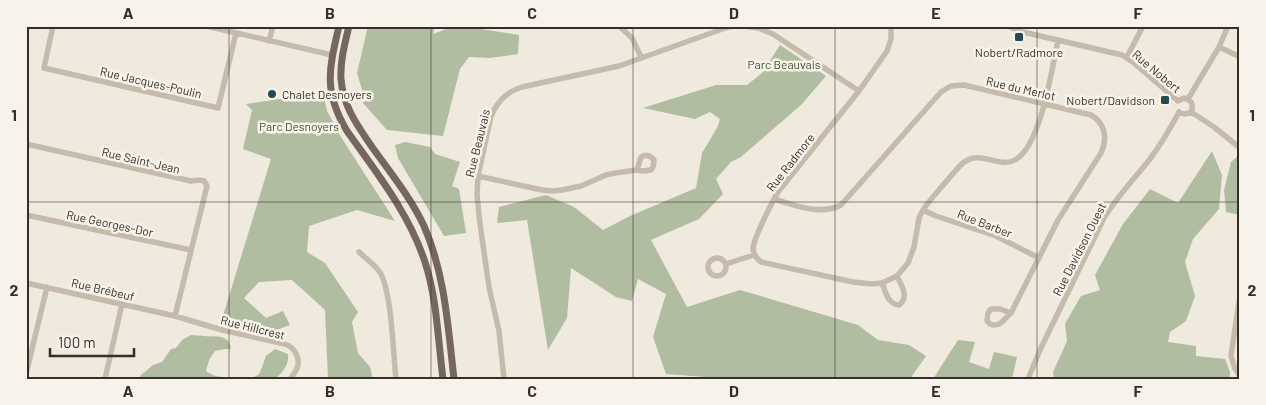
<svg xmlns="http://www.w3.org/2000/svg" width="1266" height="405" viewBox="0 0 1266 405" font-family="Barlow,sans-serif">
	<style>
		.green { fill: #b0bda0 }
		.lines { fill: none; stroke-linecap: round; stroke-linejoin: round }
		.minor { stroke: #c6baab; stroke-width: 5.5 }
		.major { stroke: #75675d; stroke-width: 7 }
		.grid { fill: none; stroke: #352e2a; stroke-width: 1; stroke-opacity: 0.55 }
		.poi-dot { fill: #244a52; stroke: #f8f3ea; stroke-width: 2 }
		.labels { text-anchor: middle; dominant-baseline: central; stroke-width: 5; stroke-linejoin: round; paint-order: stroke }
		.poi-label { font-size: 12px; fill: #352e2a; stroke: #f8f3ea }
		.park-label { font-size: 12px; fill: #415030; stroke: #f8f3ea }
		.street-label { font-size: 12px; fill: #352e2a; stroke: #f8f3ea }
		.neatline { fill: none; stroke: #352e2a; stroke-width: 2 }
		.grid-label { font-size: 16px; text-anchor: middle; font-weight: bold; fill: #352e2a }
	</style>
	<rect width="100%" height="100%" fill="#f0e9de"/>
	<path class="green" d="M368,26H435L433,34L454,26H461L519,35L518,54L490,58L469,57L460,69L443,136L387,130L363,103V93L357,73Z
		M780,45L826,76L802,104L741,157L731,162L716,179L723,194L699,219L651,240L687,307L740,290L858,325L878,340L909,345L926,356L910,379H717L718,378L666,374L653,337L666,294L638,279L632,301L616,297L571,268L567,318L548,350L527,220L497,223L499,207L546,195L574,207L603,230L630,216L696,188L702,153L718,126L720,119L710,112L695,119L643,108L716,85H747L762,73Z
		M323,93L327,111L341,137L395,221L357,210L309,226L307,252L325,263L358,312L352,322L358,353L370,367L373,379H328L325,310L292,280L259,282L244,298L266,318L283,311L290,325L268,333L222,319L271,159L243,149L252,110L246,104Z
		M405,142L430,147L435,154L460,162L452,186L459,189L466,233L444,236L398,158L395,145Z
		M1212,151L1222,175L1219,209L1193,239L1185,262L1195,296L1186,321L1170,332L1168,342L1196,346V356L1225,359L1230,372V379H1054L1053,372L1067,341L1065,324L1081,296L1100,290L1095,275L1123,224L1150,189L1178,203Z
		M1238,156L1240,157V215L1226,212L1224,190L1231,162Z
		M191,335C195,335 200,336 204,336C215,337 230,334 231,349H225L215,351L209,360L206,371C217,380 232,376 245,379H139L141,375L153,365L162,362L171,349L176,348L182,340Z
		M958,340L975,342L969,362L989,369L994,352L1017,357L1012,379H933Z
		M275,349L288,354C289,367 283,370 276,379H251L259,374L261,370L266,356Z"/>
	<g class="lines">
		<path class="minor" d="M53,26L44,68L218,108L236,33
			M206,26L332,55
			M619,26L632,38L641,57
			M743,26L758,28L773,34L859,91
			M891,26V39L887,51L859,91L778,192C772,202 754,238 753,248C753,254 756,258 761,262L853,282L872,284L882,283L897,276L908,263L914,247L919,218L923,210C931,198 941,188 950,177C954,173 958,167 963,163C968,159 975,157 981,158C992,159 1005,166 1015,160C1041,146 1052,68 1058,40
			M1007,26L1023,32L1122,55L1134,63L1178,101
			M269,41L273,26
			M1219,47L1240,57
			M1127,57L1143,26
			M1188,99L1219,47L1228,26
			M1178,101L1184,98C1192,100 1194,105 1191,112C1186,114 1184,115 1179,112
			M1191,112L1214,127L1240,148
			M26,144L191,181L199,180L204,181L207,186L175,316
			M478,176L542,190L553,191L562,190L581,186L606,175L615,173L637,170L643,171L651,170L653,167L654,160C650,155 646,154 641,157L637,170
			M774,199C795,205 820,216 841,205L941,92L951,86L964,85L1091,115C1105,123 1108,138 1101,153L1058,220L1011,313C1004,319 1000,328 990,324L987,321L988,313L991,309H1000L1011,313
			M923,210L936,216L996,236L1039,258
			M26,215L191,250
			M359,252C365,258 374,264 379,271C392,289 393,354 396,379
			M708 267a9 9 0 1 1 18 0a9 9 0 1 1-18 0Z
			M726,264L754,255
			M26,283L175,316L222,330L285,344C294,347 301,358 297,368C296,372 292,376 290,379
			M882,283C886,293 888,304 899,305C910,297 901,285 897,276
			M1240,295L1231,356L1235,369L1240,376
			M26,374L47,287
			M105,379L122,304
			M504,379L499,331L489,287L480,224L477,195L478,176L491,116C498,101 506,92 522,87L619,66L728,27L736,26
			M1028,379L1040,350L1104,218C1117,197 1134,179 1150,159C1161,144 1170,129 1179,112"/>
		<path class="major" d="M339,26C329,69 323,91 347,131C376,172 409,213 425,262C437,299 438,340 443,379
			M349,26C345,43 340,61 341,79C343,106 357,125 372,147C390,172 411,198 424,226C445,274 448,327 454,379"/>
	</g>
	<path class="grid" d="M229,26V379M431,26V379M633,26V379M835,26V379M1037,26V379M26,202H1240"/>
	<g class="poi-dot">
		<rect x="1014" y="32" width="10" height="10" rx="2.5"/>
		<circle cx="272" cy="94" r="5"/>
		<rect x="1160" y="95" width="10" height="10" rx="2.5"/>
	</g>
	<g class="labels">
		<g class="poi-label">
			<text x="1019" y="52">Nobert/Radmore</text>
			<text x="282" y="94" text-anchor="start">Chalet Desnoyers</text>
			<text x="1155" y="100" text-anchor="end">Nobert/Davidson</text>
		</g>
		<g class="park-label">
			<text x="784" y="64">Parc Beauvais</text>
			<text x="299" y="126">Parc Desnoyers</text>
		</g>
		<g class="street-label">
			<text transform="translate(1157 71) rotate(40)">Rue Nobert</text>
			<text transform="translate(151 82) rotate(13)">Rue Jacques-Poulin</text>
			<text transform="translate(1021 88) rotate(13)">Rue du Merlot</text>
			<text transform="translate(477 143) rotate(-76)">Rue Beauvais</text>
			<text transform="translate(141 160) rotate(13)">Rue Saint-Jean</text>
			<text transform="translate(790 162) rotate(-52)">Rue Radmore</text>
			<text transform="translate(110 223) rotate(12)">Rue Georges-Dor</text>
			<text transform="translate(985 223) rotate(21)">Rue Barber</text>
			<text transform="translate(1079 249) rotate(-63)">Rue Davidson Ouest</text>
			<text transform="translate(103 289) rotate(13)">Rue Brébeuf</text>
			<text transform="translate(253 327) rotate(14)">Rue Hillcrest</text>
		</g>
	</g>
	<rect width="1266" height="405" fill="none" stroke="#f8f3ea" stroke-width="55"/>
	<path d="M50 348v8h84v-8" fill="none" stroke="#352e2a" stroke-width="2.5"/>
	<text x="58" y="348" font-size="15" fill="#352e2a" stroke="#f8f3ea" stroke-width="4" paint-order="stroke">100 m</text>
	<rect x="28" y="28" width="1210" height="350" class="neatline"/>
	<g class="grid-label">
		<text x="128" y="19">A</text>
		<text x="330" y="19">B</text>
		<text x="532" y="19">C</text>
		<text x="734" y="19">D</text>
		<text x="936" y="19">E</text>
		<text x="1138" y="19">F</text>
		<text x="14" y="121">1</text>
		<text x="1252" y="121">1</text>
		<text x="14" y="296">2</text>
		<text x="1252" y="296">2</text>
		<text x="128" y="397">A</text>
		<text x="330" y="397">B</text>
		<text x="532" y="397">C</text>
		<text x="734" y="397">D</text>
		<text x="936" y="397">E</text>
		<text x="1138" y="397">F</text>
	</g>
</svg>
